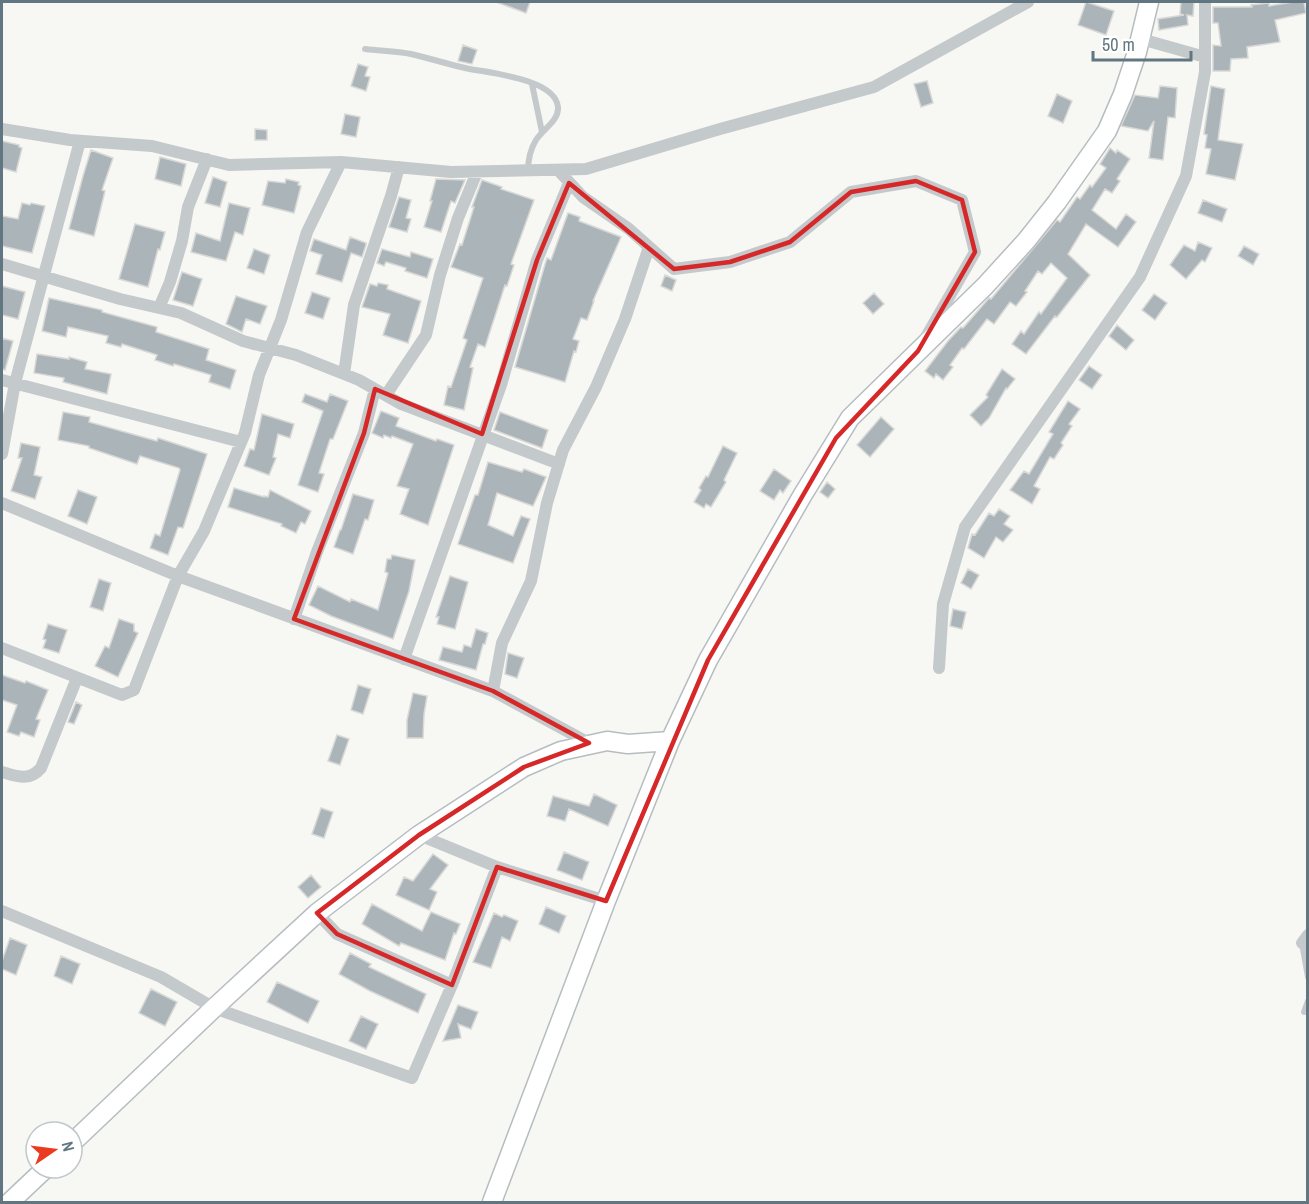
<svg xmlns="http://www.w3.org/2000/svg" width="1309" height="1204" viewBox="0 0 1309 1204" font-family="'Archivo Narrow',sans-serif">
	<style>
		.building { fill: #abb5b9; stroke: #d8d8d6; stroke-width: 1.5 }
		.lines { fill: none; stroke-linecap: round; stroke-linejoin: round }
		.secondary-casing { stroke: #b6bdc0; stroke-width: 21 }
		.lane { stroke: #c4c9cb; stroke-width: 6 }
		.street { stroke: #c4c9cb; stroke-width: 12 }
		.secondary { stroke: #fff; stroke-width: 18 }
		.marked { fill: none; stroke: #d62828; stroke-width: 4.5; stroke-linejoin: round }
	</style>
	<rect width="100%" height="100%" fill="#f7f7f4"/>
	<path class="building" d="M496,2H530L526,13Z
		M1086,2L1114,11L1106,35L1078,25Z
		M1181,2H1194L1193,16L1187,15L1188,25L1159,30L1158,19L1184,15L1180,14Z
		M1293,2H1304L1306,13L1275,20L1280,42L1247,47L1248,58L1231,59L1230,71H1213V45L1221,46L1218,23H1213V7H1252L1251,5L1269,3V6Z
		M463,45L477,50L472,64L458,61Z
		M358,64L368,67L365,76L370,77L366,91L351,86Z
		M927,81L933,103L921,107L914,84Z
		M1160,86L1177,88L1175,118L1168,117L1163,160L1149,158L1154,121L1148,131L1121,126L1135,95L1158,98Z
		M1211,86L1225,89L1218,140L1243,144L1235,180L1206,174L1211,149L1205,148L1207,135L1204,134Z
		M1057,94L1072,101L1063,123L1048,116Z
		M345,114L360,117L356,137L341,134Z
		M255,129L267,130V140H255Z
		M2,141L19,145V147L22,148L16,172L2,168Z
		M1110,148L1116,153L1117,150L1130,159L1117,179L1120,181L1112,193L1105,189L1092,210L1116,229L1126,214L1136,222L1118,247L1086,224L1068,254L1090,275L1057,317L1055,316L1026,354L1012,344L1021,331L1024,334L1039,312L1041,314L1067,278L1051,263L1042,274L1038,271L1025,291L1027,292L1016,306L1010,302L994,324L987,319L964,349L962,348L950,365L953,367L943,380L936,374L934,378L925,371L948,341L961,327L963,328L989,298L991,299L1057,220L1060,222L1077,197L1080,199L1090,185L1092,187L1106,168L1100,164Z
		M91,150L113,158L102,190L105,191L94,236L69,229L83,176Z
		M160,157L186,164L181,186L155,179Z
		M213,177L227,182L220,207L205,203Z
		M286,179L299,182L298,185L301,186L294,213L262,205L268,181L285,183Z
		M436,179L465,180L455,203L451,201L441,232L424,227L432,201H430Z
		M482,180L502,187L501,189L534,200L511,264L514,265L507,286L505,285L485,347L478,344L470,367L473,368L464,410L444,405L448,386L451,387L467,340L463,338L483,278L451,267L460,244L462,245L474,207H472Z
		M399,197L411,200L406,218L411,219L407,232L389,227Z
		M1203,200L1227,209L1222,222L1198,213Z
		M22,203L30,205L31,203L45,206L32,253L2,246V216L18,219Z
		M229,203L250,208L243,235L235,232L226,261L191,252L196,233L220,241Z
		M568,213L580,217L579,221L621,237L593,301H594L587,320L581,318L573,339L579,341L576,352L574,351L565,382L515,367L546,261L547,258L551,260Z
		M135,224L165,232L160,250L158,249L148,287L119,279Z
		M350,237L366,243V245L362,257L351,253L342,282L316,274L322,255L310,251L314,239L346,250Z
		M1198,242L1212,248L1205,262L1202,260L1186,279L1170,265L1184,245L1195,251Z
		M1244,246L1259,254L1253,265L1238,256Z
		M254,249L270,255L264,274L247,268Z
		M382,249L410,257L411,252L433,259L427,278L405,271L406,268L386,262L384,266L377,263Z
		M182,272L202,279L193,306L173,300Z
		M665,275L676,280L672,291L661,286Z
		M378,283L388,285L387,289L421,301L408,343L383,335L390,314L362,307L370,284L377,286Z
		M2,286L25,292L18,319L2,315Z
		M312,292L330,298L323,319L305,313Z
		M874,293L884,304L873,314L863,303Z
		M1154,294L1167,303L1155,320L1142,310Z
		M236,296L267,306L260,324L246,319L242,332L226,324Z
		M49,298L102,310V312L157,327L156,332L209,349L206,360L236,370L230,389L209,382L211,375L174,364L173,366L155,360L157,355L122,344L121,347L106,343L108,336L68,327L66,337L42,331Z
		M1117,325L1134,340L1126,350L1109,336Z
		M2,338L13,341L5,370L2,369Z
		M37,354L69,359V357L87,362L85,369L111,374L107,394L63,382L64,378L34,373Z
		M1089,366L1102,375L1092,389L1079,380Z
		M1002,369L1015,379L1007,389L1006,388L989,418L981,426L970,415L988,397L986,395Z
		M305,394L327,402L330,394L348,401L333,439H330L319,473L324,474L318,492L298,485L323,411L302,402Z
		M1068,401L1080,409L1069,424L1072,426L1061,443L1063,445L1054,459L1050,457L1034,486L1040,489L1032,504L1010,490L1024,471L1029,474L1053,434L1049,432Z
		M381,411L399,418L396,426L436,441L437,439L454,445L428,525L400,514L409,489L397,486L413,444L392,436L391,438L384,435L383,438L372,433Z
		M63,412L90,417L89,422L157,441L158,438L207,454L183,528L178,527L168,555L150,548L155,534L160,536L180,470L179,468L140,456L137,464L89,448V446L58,440Z
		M500,412L548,430L542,448L494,430Z
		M262,414L294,424L290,438L278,434L273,457L276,458L269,475L244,466L250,449L254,450Z
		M881,417L894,429L870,457L857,445Z
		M21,443L40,447L34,475L42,477L35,499L11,491L22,458H18Z
		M723,446L737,453L724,480L726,482L711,507L706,504L704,508L694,502L701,490L699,488L706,476L708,477Z
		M488,462L522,472L524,469L546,477L533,506L497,493L488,525L513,536L521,516L530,519L513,563L458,544L475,495H478Z
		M774,469L791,481L783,493L780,490L774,500L760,491Z
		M827,482L835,489L828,498L820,492Z
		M234,488L264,497V496L268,497L270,490L311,511L305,524L301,522L296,533L281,526L282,524L228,507Z
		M78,490L97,497L87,524L68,516Z
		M353,494L374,500L368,520L365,519L353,554L334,547L340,530H341Z
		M999,509L1010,516L1004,524L1013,530L1003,542L996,537L984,558L968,548L972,534L975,535L989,513L994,516Z
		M392,555L415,560L409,591L393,639L331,616L309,605L318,586L350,602L351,599L378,610L388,573L385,572L387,559H391Z
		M968,569L979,575L971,589L961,583Z
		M450,576L468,582L455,629L437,624L439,617H436Z
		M99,579L111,583L103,611L90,607Z
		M953,609L966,612L962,629L950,626Z
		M119,619L134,624V631L138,633L118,677L95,666L105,646L109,648Z
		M48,624L67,630L59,653L43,648L46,640L43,639Z
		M476,629L488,633L485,644H483L476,670L439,660L443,647L462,652L464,645L471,647Z
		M508,653L524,658L517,678L505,674Z
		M2,675L25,683L26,681L48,690L36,719L40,720L34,737L21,732L19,736L7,732L17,705L2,700Z
		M358,685L371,689L363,714L351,710Z
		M413,693L427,696L424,714L423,738H407V720Z
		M76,702L82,705L74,724L68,722Z
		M337,735L349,739L340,765L328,761Z
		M594,794L617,805L608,826L569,809L565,821L547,816L553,796L589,806Z
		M321,808L333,812L324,838L312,834Z
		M564,852L589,862L582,880L557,870Z
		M433,854L448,865L430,889L437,892L429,910L396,895L404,877L413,881Z
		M311,875L321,887L308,898L298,887Z
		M372,904L422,931L431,912L460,924L456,934L454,933L445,960L401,943L399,946L362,924Z
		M546,907L566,916L559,933L539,924Z
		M494,913L502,917L504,915L518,921L510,941L502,937L491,968L473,962Z
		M10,938L27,945L16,975L2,969V961Z
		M350,953L371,964L369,967L426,994L418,1013L370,991L339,974Z
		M61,956L80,964L72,984L54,976Z
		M277,982L319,1001L308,1023L267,1002Z
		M151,989L177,1002L165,1026L139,1013Z
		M458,1005L478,1012L471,1029L458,1024L461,1038L443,1041Z
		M361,1016L378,1024L366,1049L349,1041Z"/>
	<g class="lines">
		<g class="secondary-casing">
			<path id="secondary" d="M72,1143L214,1008L317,913L419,835L524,767L561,751L607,741L628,744L670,741
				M10,1202L46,1168
				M492,1202L606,901L670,741L708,660L802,496L850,418L985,286L1026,241L1057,202L1107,131L1123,94L1137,52L1149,2"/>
		</g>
		<path class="lane" d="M365,49C381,51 396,51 411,54C429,58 447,64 465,68C487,73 555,78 558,107C559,121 543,129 536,140C530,150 528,160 528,171
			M532,84L542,132
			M1302,943L1308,977
			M1304,1012L1308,1001"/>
		<path class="street" d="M1141,39L1205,57
			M2,129L70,140L152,146L229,165L341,162L451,172L586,169L720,129L874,87L1028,2
			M558,170L583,197L629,229L674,269L730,262L790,242L851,192L916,181L962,200L975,252L926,337
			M2,264L120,299L181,313L243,341L296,355L344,374L359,380L401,404L559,464
			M159,308L170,282L182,241L188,207L207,159
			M344,374L354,305L391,196L399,167
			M2,380L241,442
			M386,395L426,335L440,275L458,218L477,172
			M2,454L15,383L80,141
			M2,503L178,576L493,691
			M294,619L317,552L364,433L375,389
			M2,648L122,695L134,690L178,576L204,531L245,433L259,375L281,320L307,232L341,162
			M404,659L501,385L537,260L569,183
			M939,668L943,604L965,527L1140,277L1186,176L1205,72V2
			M589,743L493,691L502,643L531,581L547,503L563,450L596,387L625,319L649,247
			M2,772C16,776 29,782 41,768L77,678
			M419,835L497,867L606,901
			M2,911L161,977L214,1008L412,1078L452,985L497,867
			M317,913L337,934L452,985
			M1302,943L1308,935"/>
		<use href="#secondary" class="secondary"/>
	</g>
	<path class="marked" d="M916,181L962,200L975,252L918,351L836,438L708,660L606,901L497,867L452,985L337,934L317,913L419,835L524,767L589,743L493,691L294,619L364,433L375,389L482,434L537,260L569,183L674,269L730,262L790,242L851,192Z"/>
	<rect width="1309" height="1204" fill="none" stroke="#617680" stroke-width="6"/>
	<g transform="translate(54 1150) rotate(76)"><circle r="28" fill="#ffffff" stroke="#c0c8cc" stroke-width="1.5"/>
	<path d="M0-4.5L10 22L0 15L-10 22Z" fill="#ea3b21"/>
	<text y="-9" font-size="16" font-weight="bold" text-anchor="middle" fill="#617680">N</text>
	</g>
	<path d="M1093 51v9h98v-9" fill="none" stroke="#617680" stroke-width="3"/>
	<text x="1102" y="51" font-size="18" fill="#617680" stroke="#ffffff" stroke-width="4.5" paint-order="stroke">50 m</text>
</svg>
